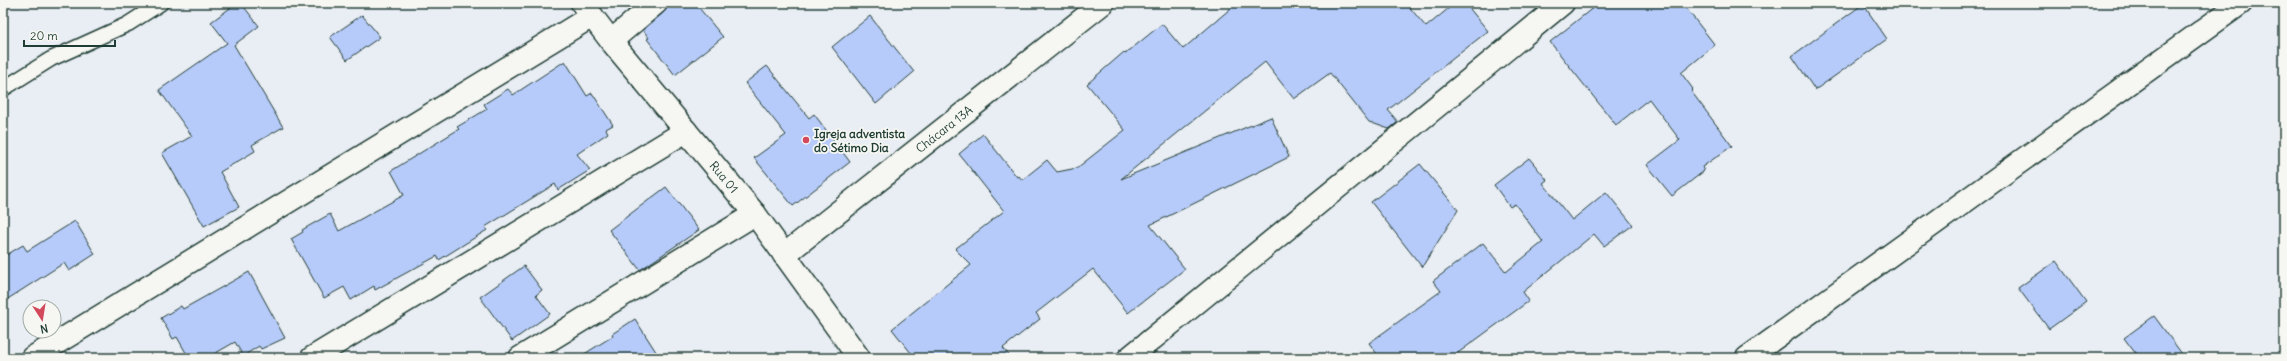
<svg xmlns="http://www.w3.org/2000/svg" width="2287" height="361" viewBox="0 0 2287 361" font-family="Delius,sans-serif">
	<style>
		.building { fill: #b7cbfa; stroke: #1f3d34 }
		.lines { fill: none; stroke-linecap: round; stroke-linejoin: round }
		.lane-casing { stroke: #1f3d34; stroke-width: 17 }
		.street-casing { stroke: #1f3d34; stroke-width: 25 }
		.secondary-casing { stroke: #1f3d34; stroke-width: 25 }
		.lane { stroke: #f6f6f2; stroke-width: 14 }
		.street { stroke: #f6f6f2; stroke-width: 22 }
		.secondary { stroke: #f6f6f2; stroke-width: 22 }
		.poi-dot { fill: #d1495b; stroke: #f6f6f2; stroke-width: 1.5 }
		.labels { text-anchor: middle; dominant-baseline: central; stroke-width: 3.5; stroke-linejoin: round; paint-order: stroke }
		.street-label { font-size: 12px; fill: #1f3d34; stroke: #f6f6f2 }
		.poi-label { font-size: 12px; font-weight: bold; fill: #1f3d34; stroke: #f6f6f2; text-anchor: start }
	</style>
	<rect width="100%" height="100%" fill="#e9edf4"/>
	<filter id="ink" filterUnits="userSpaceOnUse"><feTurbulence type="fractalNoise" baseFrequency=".025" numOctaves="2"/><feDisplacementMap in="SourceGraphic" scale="8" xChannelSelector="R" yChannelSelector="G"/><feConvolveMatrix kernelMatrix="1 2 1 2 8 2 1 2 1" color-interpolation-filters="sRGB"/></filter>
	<g filter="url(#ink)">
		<path class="building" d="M237,3H241L259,26L234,45L283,127L252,145L255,151L220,172L239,207L204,226L162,153L192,136L159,90L227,43L211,22Z
			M622,3H637L628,10Z
			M668,3H695L723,37L675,75L647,39L649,38L643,30L664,12Z
			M1237,3H1406L1426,27L1455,3H1465L1488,31L1388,110L1398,122L1389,129L1369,122L1330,73L1294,99L1265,62L1121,179L1271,117L1289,157L1150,225L1185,269L1128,313L1093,269L1036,313L1040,319L1003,348L1011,358H915L892,329L971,265L955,249L1004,211L959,154L983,134L1017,177L1019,176L1022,180L1047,160L1057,172L1077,168L1125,130L1087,84L1124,52L1125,54L1162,24L1183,49Z
			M1599,3H1682L1715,45L1681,73L1693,89L1691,91L1732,146L1702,167L1704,171L1672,196L1647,165L1680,140L1649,99L1616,125L1550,42Z
			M1863,4L1887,39L1815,90L1792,56Z
			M362,15L380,37L347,60L330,37Z
			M870,16L914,72L876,104L832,47Z
			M565,61L587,96L592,93L613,125L606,129L608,133L577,154L590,170L558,190L555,184L485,227L487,230L439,260L437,256L375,290L374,286L351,300L344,287L324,298L291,239L303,232L302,230L330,214L339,231L404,195L391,171L459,129L457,127L487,109L484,104L508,89L513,95Z
			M767,66L809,118L814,114L850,162L793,206L754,158L786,135L745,83Z
			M1529,158L1547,180L1543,183L1572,220L1606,192L1633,225L1604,246L1594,234L1523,292L1529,301L1451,358H1380L1369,343L1441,291L1433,281L1483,243L1506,272L1543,242L1515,204L1510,207L1494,185Z
			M1420,164L1458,210L1422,267L1371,202Z
			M666,187L699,230L640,270L609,230Z
			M75,221L95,254L69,271L64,263L3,302V257L23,245L27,251Z
			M2056,261L2086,302L2049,329L2018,288Z
			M524,266L542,290L536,295L550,314L512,341L480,297Z
			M249,272L285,338L261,349L259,346L243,356L235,342L207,358H189L177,337L173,339L161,318L181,306L183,309Z
			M2154,316L2185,358H2139L2124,338Z
			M635,319L660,358H578L613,336L612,334Z"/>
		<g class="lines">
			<g class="lane-casing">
				<path id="lane" d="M3,89L51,59L128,24L161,3"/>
			</g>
			<g class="street-casing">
				<path id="street" d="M611,41L656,3
					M784,255L1103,3
					M32,358L592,16
					M312,358L686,131
					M520,358L755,214
					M1129,358L1563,3"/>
			</g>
			<g class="secondary-casing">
				<path id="secondary" d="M582,3L611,41L755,214L859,358
					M1747,358L2241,3"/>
			</g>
			<use href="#lane" class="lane"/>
			<use href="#street" class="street"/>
			<use href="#secondary" class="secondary"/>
		</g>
	</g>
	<circle class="poi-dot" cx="806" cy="140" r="4"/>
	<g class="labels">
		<g class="street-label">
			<text transform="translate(944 129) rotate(-38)">Chácara 13A</text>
			<text transform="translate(724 177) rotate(50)">Rua 01</text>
		</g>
		<g class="poi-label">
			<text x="814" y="133">Igreja adventista<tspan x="814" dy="14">do Sétimo Dia</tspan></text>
		</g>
	</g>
	<rect width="2287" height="361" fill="none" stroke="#f6f6f2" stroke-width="16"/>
	<rect x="8" y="8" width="2271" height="345" fill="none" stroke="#1f3d34" stroke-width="1.5" filter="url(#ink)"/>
	<g transform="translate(42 319) rotate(168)"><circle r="19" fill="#f6f6f2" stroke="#a0aca6"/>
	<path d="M0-3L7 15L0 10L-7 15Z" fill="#d1495b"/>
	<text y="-6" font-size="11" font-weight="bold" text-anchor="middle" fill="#1f3d34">N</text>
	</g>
	<path d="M24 40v6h91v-6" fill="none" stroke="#1f3d34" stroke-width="2"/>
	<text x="30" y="40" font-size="12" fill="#1f3d34" stroke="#f6f6f2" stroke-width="3" paint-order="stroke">20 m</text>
</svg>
